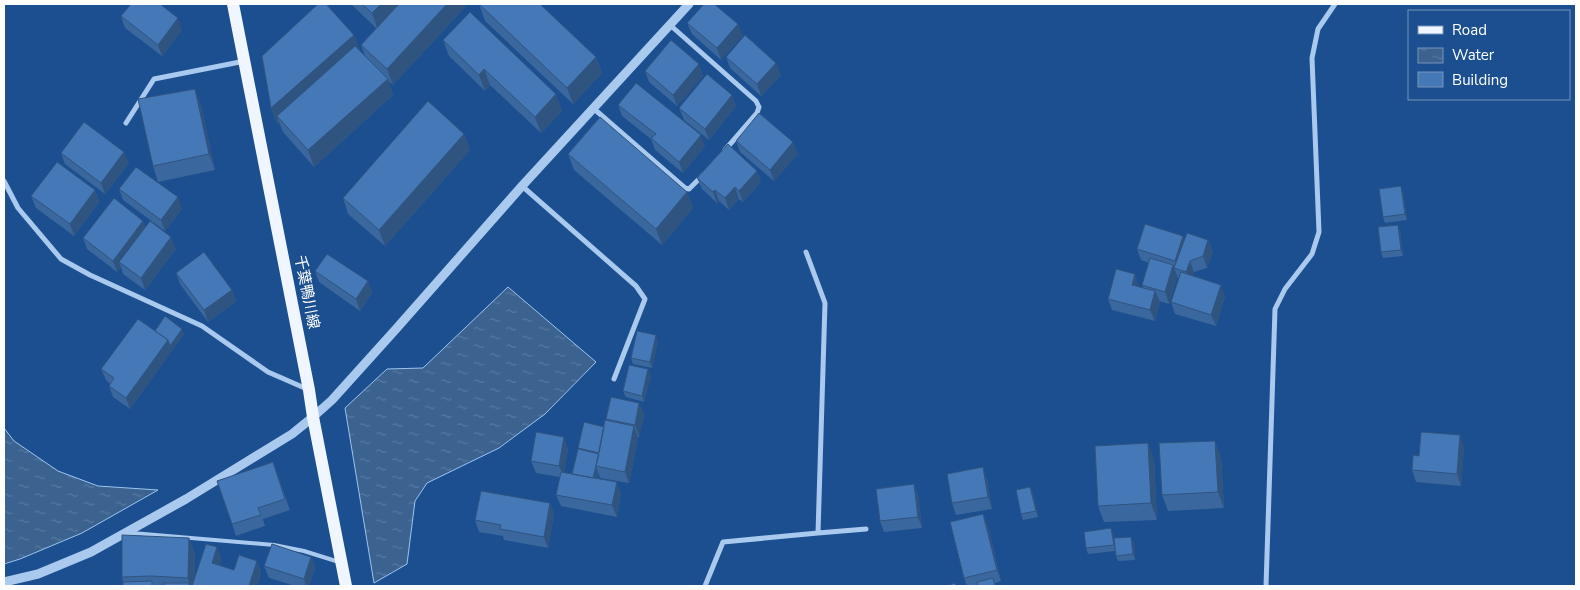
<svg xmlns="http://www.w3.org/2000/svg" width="1580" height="590" viewBox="0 0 1580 590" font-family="'Nunito Sans','Noto Sans JP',sans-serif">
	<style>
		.water { fill: url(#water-ripples); stroke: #9cc4f0 }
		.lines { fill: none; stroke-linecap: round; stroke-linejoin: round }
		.service { stroke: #a9c9ee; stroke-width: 4 }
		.minor { stroke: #a9c9ee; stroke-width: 5 }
		.tertiary { stroke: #a9c9ee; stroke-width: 9 }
		.primary { stroke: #f0f6ff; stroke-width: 12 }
		.wall { fill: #3a679d }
		.shaded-wall { fill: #305480 }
		.building { fill: #4478b7; stroke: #305480 }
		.labels { text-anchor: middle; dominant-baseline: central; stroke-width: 4; stroke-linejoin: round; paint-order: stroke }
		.street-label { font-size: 15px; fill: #fff; stroke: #1b4f8f }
	</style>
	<defs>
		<pattern id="water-ripples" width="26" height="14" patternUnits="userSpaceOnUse" patternTransform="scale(1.25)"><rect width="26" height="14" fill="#3c6290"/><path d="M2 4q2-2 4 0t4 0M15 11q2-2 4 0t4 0" fill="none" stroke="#597aa1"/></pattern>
	</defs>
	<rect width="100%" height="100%" fill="#1b4f8f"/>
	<path class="water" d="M508,287L596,362L545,414L499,448L427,483L415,501L407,564L374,583L345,408L387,369L423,368Z
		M4,428L14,441L58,471L98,486L158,490L82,533L20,559L4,564Z"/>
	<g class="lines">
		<path class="service" d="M132,533L274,545L304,551L339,562"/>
		<path class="minor" d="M670,25L756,101L759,107L757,113L725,150
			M593,108L685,188L689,189L703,175
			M126,123L154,79L245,61
			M4,181L18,208L61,259L90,275L202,326L268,372L307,389
			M522,186L636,286L645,299L614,379
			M818,533L866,529
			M705,586L723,542L818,533L825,303L806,252
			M1266,586L1275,309L1285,289L1312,254L1319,232L1312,58L1318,29L1335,4"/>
		<path class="tertiary" d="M4,582L38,574L91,552L186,499L292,434L313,417L332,400L396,329L522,186L689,4"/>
		<path class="primary" d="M233,4L309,390L313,417L346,586"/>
	</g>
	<path class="wall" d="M351,4H468L393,85L388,81L393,95L314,167L283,132L279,122L277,124L271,108L354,35L360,51L365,56L361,45L376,28Z
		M479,4L596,57L602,73L573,104L485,21Z
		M121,16L182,30L162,56L125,28Z
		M687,23L738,24L742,36L721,60L692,34Z
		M443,40L556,94L562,111L541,133L490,85L485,91L449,56Z
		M726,57L781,75L761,96L730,68Z
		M645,71L703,76L677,106L649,82Z
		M201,105L215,170L158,182L153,166Z
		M618,105L705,146L683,173L655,150L651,139L622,116Z
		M736,106L709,140L684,120L679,108Z
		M464,134L470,150L385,246L348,214L343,198Z
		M736,141L798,154L774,181L740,152Z
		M61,153L129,163L105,194L65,164Z
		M568,154L687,192L693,208L662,245L574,170Z
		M757,171L761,182L743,202L739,199L729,210L719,201L717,203L702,189L697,178Z
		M119,189L182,209L165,231L123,200Z
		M95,190L99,202L74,236L36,208L31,196Z
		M1403,192L1407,220L1385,223L1383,217Z
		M143,221L145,227L176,249L145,290L123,274L121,267L117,272L87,249L83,238Z
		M1400,231L1403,256L1383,258L1381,252Z
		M1183,236L1184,239L1208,240L1213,252L1207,268L1194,272L1192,276L1225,296L1216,326L1175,314L1171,302L1179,280L1175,271L1177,276L1169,304L1159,301L1160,302L1155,321L1112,310L1108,299L1139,286V287L1143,288L1142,285L1149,263L1141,260L1137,249Z
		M315,271L368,281L372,293L360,311L319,282Z
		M176,273L232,290L236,301L208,322L180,284Z
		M155,331L184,334L130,409L113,397L109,386L110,384L106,380L101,369Z
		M658,341L652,368L633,364L631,358Z
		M651,375L644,402L626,397L623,391Z
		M639,403L644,415L639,437H638V438L629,483L600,478L598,472L597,479L621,494L617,517L561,506L556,495L560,477L536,473L531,461L568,448L564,473L572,474L578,450V448L604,427L607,421L606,419Z
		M1464,447L1461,486L1416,482L1412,470L1419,456Z
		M1221,457L1224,508L1168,511L1162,495Z
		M1154,459L1157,520L1104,522L1098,506Z
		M273,462L290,510L263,519L265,526L236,536L232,524Z
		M987,479L992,509L956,515L952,503Z
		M914,484L918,496L922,528L884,532L880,521Z
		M1030,487L1033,493L1038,517L1023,520L1021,514Z
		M550,503L554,514L548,548L504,540L503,536L479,532L475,520Z
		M983,514L988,526L1001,581L995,583L996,586H967L964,578Z
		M1113,534L1115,544L1134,543L1135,560L1118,561L1116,556L1115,551L1088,554L1086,548Z
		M189,538L195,554L194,581L217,547L221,559L219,566L234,570L257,561L261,573L257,586H123V582L122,577Z
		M311,557L315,568L309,586H295L269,578L264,566Z"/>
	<path class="shaded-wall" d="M381,4H403L378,30L372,13Z
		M447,4H468L393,85L387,69Z
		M178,18L182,30L162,56L158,45Z
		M738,24L742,36L721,60L717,48Z
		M354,35L360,51L277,116L279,122L277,124L271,108Z
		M596,57L602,73L573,104L567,88Z
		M776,63L781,75L761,96L757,84Z
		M699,64L703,76L677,106L673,95Z
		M484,69L490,85L485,91L479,75Z
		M388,79L393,95L314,167L308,150Z
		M195,89L201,105L215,170L209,154Z
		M556,94L562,111L541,133L535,117Z
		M732,95L736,106L709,140L705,129Z
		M464,134L470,150L385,246L379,230Z
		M701,135L705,146L683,173L679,162Z
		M793,142L798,154L774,181L770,170Z
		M124,152L129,163L105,194L101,183Z
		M757,171L761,182L743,202L739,191Z
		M1401,186L1403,192L1407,220L1405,214Z
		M735,187L739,199L729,210L725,198Z
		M95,190L99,202L74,236L70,224Z
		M715,190L719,201L717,203L713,192Z
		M687,192L693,208L662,245L656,229Z
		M178,197L182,209L165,231L161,220Z
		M143,221L147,233L119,262L121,267L117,272L113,261Z
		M1398,225L1400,231L1403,256L1401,250Z
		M1183,236L1188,248L1178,269L1175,261Z
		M171,237L176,249L145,290L141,278Z
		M1208,240L1213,252L1207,268L1203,256Z
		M1190,261L1194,272L1190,283L1186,272Z
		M1173,265L1177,276L1169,304L1165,292Z
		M1135,274L1139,286L1136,297L1132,285Z
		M368,281L372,293L360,311L356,299Z
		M1221,285L1225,296L1216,326L1211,315Z
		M232,290L236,301L208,322L204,310Z
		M1155,291L1160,302L1155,321L1150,310Z
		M182,329L184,334L130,409L126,398L168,340Z
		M656,335L658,341L652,368L650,362Z
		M648,369L651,375L644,402L642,396Z
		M639,403L644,415L639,437L635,425Z
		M634,426L638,438L629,483L625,472Z
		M1460,435L1464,447L1461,486L1457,474Z
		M564,437L568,448L564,477L559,466Z
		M1215,441L1221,457L1224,508L1218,492Z
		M1148,443L1154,459L1157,520L1151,503Z
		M596,466L598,472L595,486L593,480Z
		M983,467L987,479L992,509L988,497Z
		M617,482L621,494L617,517L612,505Z
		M914,484L918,496L922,528L918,517Z
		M1030,487L1033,493L1038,517L1036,511Z
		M550,503L554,514L548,548L544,537Z
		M983,514L988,526L1001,581L997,570Z
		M1111,528L1113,534L1116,550L1114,545Z
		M1131,537L1134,543L1135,560L1133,554Z
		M189,538L195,554L194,586H189V583L188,578Z
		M217,547L221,559L217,575L212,563Z
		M311,557L315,568L309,586H306L304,579Z
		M257,561L261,573L257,586H249Z"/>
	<path class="building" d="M131,4H160L178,18L158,45L121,16Z
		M318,4H326L354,35L271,108L262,56Z
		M362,4H381L372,13Z
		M399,4H447L387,69L361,45Z
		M479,4H540L596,57L567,88Z
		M704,4H714L738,24L717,48L687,23Z
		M470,12L556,94L535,117L484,69L479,75L443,40Z
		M745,35L776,63L757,84L726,57Z
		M671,40L699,64L673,95L645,71Z
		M355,46L388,79L308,150L277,116Z
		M707,74L732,95L705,129L679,108Z
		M636,83L701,135L679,162L651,138L656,134L618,105Z
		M195,89L209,154L153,166L138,99Z
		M428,101L464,134L379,230L343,198Z
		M759,113L793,142L770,170L736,141Z
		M600,117L687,192L656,229L568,154Z
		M84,122L124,152L101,183L61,153Z
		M728,144L757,171L739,191L735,187L725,198L715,190L713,192L697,178Z
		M57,162L95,190L70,224L31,196Z
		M136,167L178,197L161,220L119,189Z
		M1401,186L1405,214L1383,217L1379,189Z
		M114,198L143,221L113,261L83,238Z
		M150,221L171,237L141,278L119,262Z
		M1145,224L1183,236L1175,261L1137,249Z
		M1398,225L1401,250L1381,252L1378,227Z
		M1187,233L1208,240L1203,256L1190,261L1186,272L1174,268Z
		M204,252L232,290L204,310L176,273Z
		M327,254L368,281L356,299L315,271Z
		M1150,258L1173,265L1165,292L1142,285Z
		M1116,269L1135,274L1132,285L1155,291L1150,310L1108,299Z
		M1181,272L1221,285L1211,315L1171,302Z
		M165,316L182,329L170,346L168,340L155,331Z
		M138,319L168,340L126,398L109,386L114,378L101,369Z
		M637,331L656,335L650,362L631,358Z
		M629,365L648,369L642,396L623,391Z
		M611,397L639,403L635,425L606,419Z
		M605,420L634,426L625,472L596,466Z
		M584,422L604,427L599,453L578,448Z
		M536,432L564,437L559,466L531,461Z
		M1421,432L1460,435L1457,474L1412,470L1413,455L1419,456Z
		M1215,441L1218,492L1162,495L1159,443Z
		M1148,443L1151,503L1098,506L1095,446Z
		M578,449L599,454L593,478L572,474Z
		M273,462L285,499L258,508L261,515L232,524L217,481Z
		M983,467L988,497L952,503L947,474Z
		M561,472L617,482L612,505L556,495Z
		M914,484L918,517L880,521L876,489Z
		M1030,487L1036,511L1021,514L1016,490Z
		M481,491L550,503L544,537L500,529L501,525L475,520Z
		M983,514L997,570L964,578L950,522Z
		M1111,528L1114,545L1086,548L1084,532Z
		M122,535L189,538L188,578L151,576L122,577Z
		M1131,537L1133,554L1116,556L1114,538Z
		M206,544L217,547L212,563L234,570L239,555L257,561L249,586H192Z
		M272,544L311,557L304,579L264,566Z
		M993,578L995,586H978L977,582Z
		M152,581V586H123V582Z
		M164,583H189V586H164Z
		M955,583L956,586H946Z"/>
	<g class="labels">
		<g class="street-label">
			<text transform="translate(307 292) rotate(79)">千葉鴨川線</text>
		</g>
	</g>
	<rect width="1580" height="590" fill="none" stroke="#ffffff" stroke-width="10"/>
	<rect x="1408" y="10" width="162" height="90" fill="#1b4f8f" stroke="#7695bc"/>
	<rect x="1418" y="26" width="25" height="8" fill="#f0f6ff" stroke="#7695bc"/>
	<text x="1452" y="35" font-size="15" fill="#ffffff">Road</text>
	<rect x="1418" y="48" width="25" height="15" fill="url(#water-ripples)" stroke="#7695bc"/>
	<text x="1452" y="60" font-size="15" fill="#ffffff">Water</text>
	<rect x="1418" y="72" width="25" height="15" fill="#4478b7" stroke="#7695bc"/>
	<text x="1452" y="85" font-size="15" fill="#ffffff">Building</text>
</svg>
